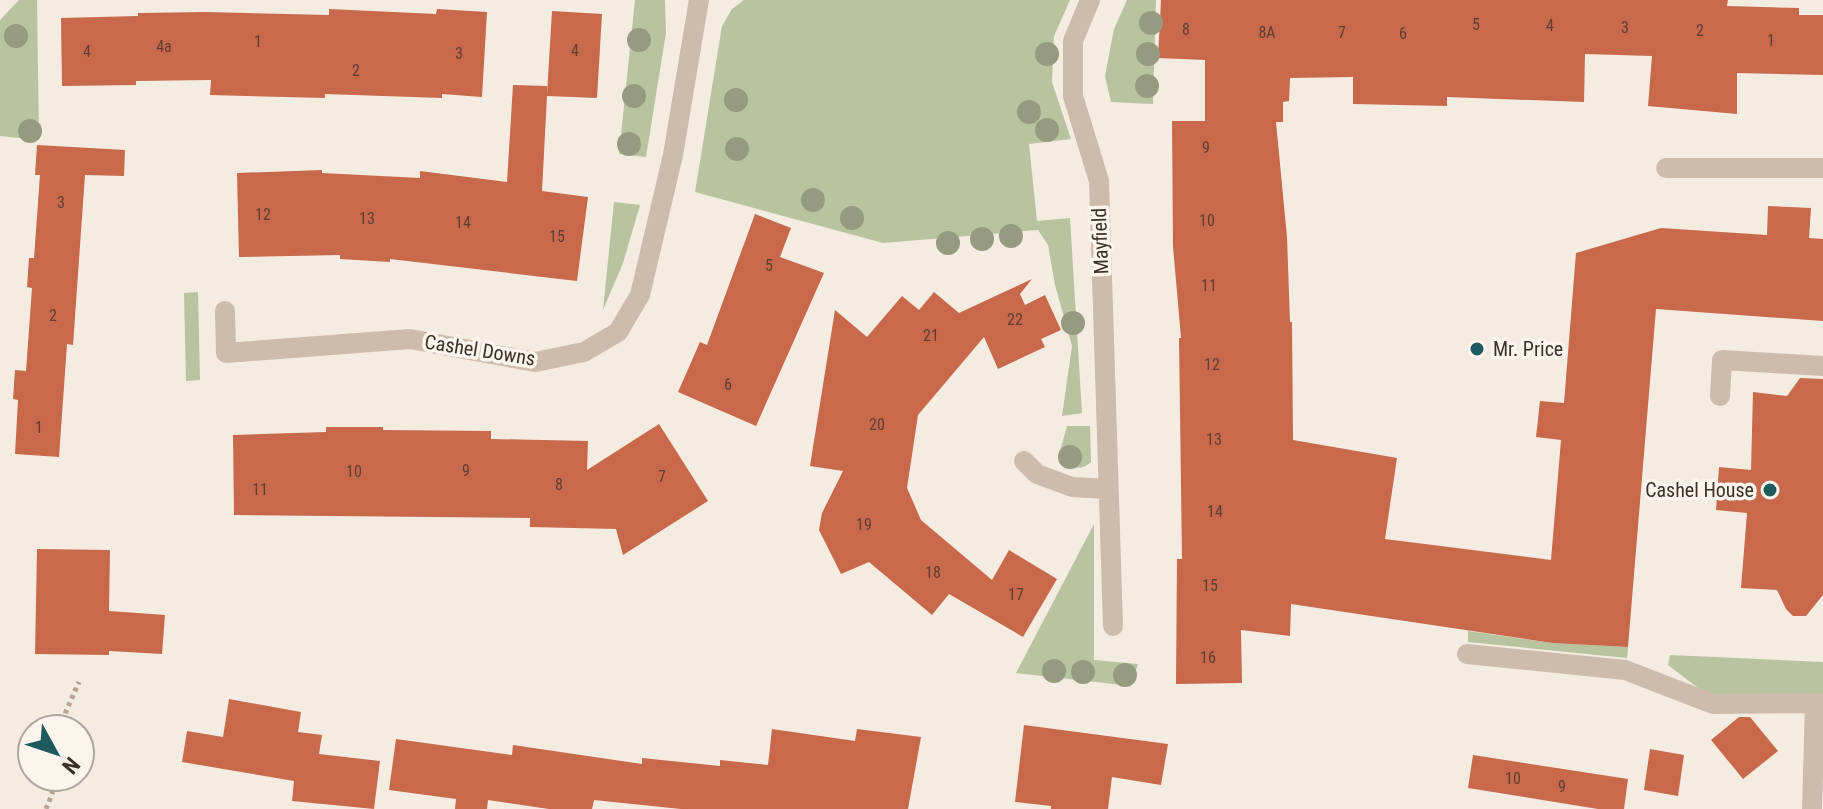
<svg xmlns="http://www.w3.org/2000/svg" width="1823" height="809" viewBox="0 0 1823 809" font-family="'Roboto Condensed',sans-serif">
	<style>
		.green { fill: #b8c4a0 }
		.building { fill: #c8694b }
		.lines { fill: none; stroke-linecap: round; stroke-linejoin: round }
		.path { stroke: #b9a596; stroke-width: 5; stroke-dasharray: 4 4; stroke-linecap: butt }
		.service { stroke: #cdbbac; stroke-width: 20 }
		.minor { stroke: #cdbbac; stroke-width: 20 }
		.tree { fill: #969b7f }
		.poi-dot { fill: #1f5a5e; stroke: #fbf5ee; stroke-width: 3 }
		.labels { text-anchor: middle; dominant-baseline: central; stroke-width: 7; stroke-linejoin: round; paint-order: stroke }
		.number-label { font-size: 16px; fill: #5e3e33 }
		.street-label { font-size: 20px; fill: #3b302b; stroke: #fbf5ee }
		.poi-label { font-size: 20px; fill: #3b302b; stroke: #fbf5ee; text-anchor: start }
	</style>
	<rect width="100%" height="100%" fill="#f4ebe1"/>
	<path class="green" d="M19,0H37L39,140L0,136V20Z
		M635,0H665L666,33L646,157L619,154Z
		M744,0H1070L1054,36L1052,82L1071,139L1029,144L1037,221L1070,218L1082,413L1062,416L1072,346L1055,285L1048,245L1038,230L883,243L695,192L722,26L732,9Z
		M1156,0L1153,104L1111,102L1105,76L1114,29L1127,0Z
		M614,202L640,205L623,263L603,310Z
		M198,292L200,380L186,381L184,293Z
		M1067,426H1090L1091,462C1081,472 1067,468 1058,458Z
		M1094,524V660L1138,664L1131,686L1016,673Z
		M1468,631L1552,643L1628,647L1627,658L1468,642Z
		M1670,655L1823,662V696L1706,694L1668,665Z"/>
	<path class="building" d="M1161,0H1728L1727,6L1799,8V15H1823V75L1737,73V114L1648,106L1652,56L1585,54L1584,102L1447,97V106L1353,104V77L1290,78L1289,101L1283,102V122H1276L1287,237L1290,322H1292L1293,440L1397,458L1385,539L1551,560L1561,440L1536,437L1540,401L1564,403L1576,253L1661,228L1767,235L1768,206L1811,208L1809,238L1823,239V321L1656,309L1628,647L1552,643L1291,604L1290,636L1241,630L1242,683L1176,684L1177,559H1182L1179,338H1181L1173,246L1172,121H1205V60L1158,58Z
		M329,9L436,14L437,9L487,12L482,97L442,94V98L325,94V98L210,95L211,80L136,81V85L62,86L61,18L138,16V13L206,12L329,15Z
		M552,11L602,14L597,98L547,96L542,191L588,197L577,281L390,259V262L340,259V255L239,257L237,173L322,170V173L420,178V171L507,182L513,85L547,86V94Z
		M37,145L125,150L124,176L85,175L73,345L67,344L59,457L15,454L18,400L13,399L15,370L26,371L32,288L27,287L29,258H34L40,175H35Z
		M755,214L791,228L780,257L824,273L756,426L678,392L700,342L707,345Z
		M1032,279L1020,294L1025,305L1045,295L1061,330L1041,339L1045,347L998,369L984,337L918,415L907,488L921,520L992,580L1009,550L1057,579L1023,637L949,594L932,615L869,562L841,574L819,530L822,513L843,471L810,466L835,310L867,337L902,296L919,310L934,292L959,313Z
		M1800,378L1823,379V595L1806,616H1793L1786,609L1777,590L1741,588L1747,513L1716,510L1719,467L1751,470L1753,392L1787,396Z
		M659,424L708,501L623,555L616,529L530,527V518L234,515L233,435L326,432V427H383V430L491,431V439L588,441L587,470Z
		M37,549L110,550L109,611L165,615L162,654L109,651V655L35,654Z
		M229,699L301,712L298,732L322,735L319,754L380,761L374,809L292,801L294,781L182,762L187,731L223,737Z
		M1739,717H1750L1778,751L1743,779L1711,740Z
		M1024,725L1168,744L1161,785L1112,777L1108,809H1051V806L1015,802Z
		M772,729L855,741L857,729L921,737L908,809H681L594,800L592,809H549L488,800L487,809H455L456,799L389,790L396,739L512,755L513,745L642,764V758L720,766V760L768,765Z
		M1650,749L1684,755L1678,796L1644,790Z
		M1473,755L1628,779L1624,809H1598L1468,788Z"/>
	<g class="lines">
		<path class="path" d="M62,729L64,716L79,682
			M46,809L52,794L55,777"/>
		<path class="service" d="M1666,168H1823
			M1720,396L1722,360L1823,366
			M1467,654L1625,670L1713,704L1815,703
			M1812,809L1815,703L1823,704"/>
		<path class="minor" d="M1090,0L1073,41V96L1099,181L1113,626
			M225,311L226,353L410,339L535,362L584,352L618,332L640,295L673,155L699,0
			M1024,461L1037,474L1072,487L1108,489"/>
	</g>
	<g class="tree">
		<circle cx="1151" cy="23" r="12"/>
		<circle cx="16" cy="36" r="12"/>
		<circle cx="639" cy="40" r="12"/>
		<circle cx="1047" cy="54" r="12"/>
		<circle cx="1148" cy="54" r="12"/>
		<circle cx="1147" cy="86" r="12"/>
		<circle cx="634" cy="96" r="12"/>
		<circle cx="736" cy="100" r="12"/>
		<circle cx="1029" cy="112" r="12"/>
		<circle cx="1047" cy="130" r="12"/>
		<circle cx="30" cy="131" r="12"/>
		<circle cx="629" cy="144" r="12"/>
		<circle cx="737" cy="149" r="12"/>
		<circle cx="813" cy="200" r="12"/>
		<circle cx="852" cy="218" r="12"/>
		<circle cx="1011" cy="236" r="12"/>
		<circle cx="982" cy="239" r="12"/>
		<circle cx="948" cy="243" r="12"/>
		<circle cx="1073" cy="323" r="12"/>
		<circle cx="1070" cy="457" r="12"/>
		<circle cx="1054" cy="671" r="12"/>
		<circle cx="1083" cy="672" r="12"/>
		<circle cx="1125" cy="675" r="12"/>
	</g>
	<g class="poi-dot">
		<circle cx="1477" cy="349" r="8"/>
		<circle cx="1770" cy="490" r="8"/>
	</g>
	<g class="labels">
		<g class="number-label">
			<text x="1476" y="24">5</text>
			<text x="1550" y="25">4</text>
			<text x="1625" y="27">3</text>
			<text x="1186" y="29">8</text>
			<text x="1700" y="30">2</text>
			<text x="1267" y="32">8A</text>
			<text x="1342" y="32">7</text>
			<text x="1403" y="33">6</text>
			<text x="1771" y="40">1</text>
			<text x="258" y="41">1</text>
			<text x="164" y="46">4a</text>
			<text x="575" y="50">4</text>
			<text x="87" y="51">4</text>
			<text x="459" y="53">3</text>
			<text x="356" y="70">2</text>
			<text x="1206" y="147">9</text>
			<text x="61" y="202">3</text>
			<text x="263" y="214">12</text>
			<text x="367" y="218">13</text>
			<text x="1207" y="220">10</text>
			<text x="463" y="222">14</text>
			<text x="557" y="236">15</text>
			<text x="769" y="265">5</text>
			<text x="1209" y="285">11</text>
			<text x="53" y="315">2</text>
			<text x="1015" y="319">22</text>
			<text x="931" y="335">21</text>
			<text x="1212" y="364">12</text>
			<text x="728" y="384">6</text>
			<text x="877" y="424">20</text>
			<text x="39" y="427">1</text>
			<text x="1214" y="439">13</text>
			<text x="466" y="470">9</text>
			<text x="354" y="471">10</text>
			<text x="662" y="476">7</text>
			<text x="559" y="484">8</text>
			<text x="260" y="489">11</text>
			<text x="1215" y="511">14</text>
			<text x="864" y="524">19</text>
			<text x="933" y="572">18</text>
			<text x="1210" y="585">15</text>
			<text x="1016" y="594">17</text>
			<text x="1208" y="657">16</text>
			<text x="1513" y="778">10</text>
			<text x="1562" y="786">9</text>
		</g>
		<g class="street-label">
			<text transform="translate(1100 241) rotate(-92)">Mayfield</text>
			<text transform="translate(480 350) rotate(9)">Cashel Downs</text>
		</g>
		<g class="poi-label">
			<text x="1493" y="349">Mr. Price</text>
			<text x="1754" y="490" text-anchor="end">Cashel House</text>
		</g>
	</g>
	<g transform="translate(56 753) rotate(130)"><circle r="38" fill="#fbf5ee" stroke="#aea6a0" stroke-width="2"/>
	<path d="M0-6L14 30L0 20L-14 30Z" fill="#1f5a5e"/>
	<text y="-12" font-size="22" font-weight="bold" text-anchor="middle" fill="#3b302b">N</text>
	</g>
</svg>
